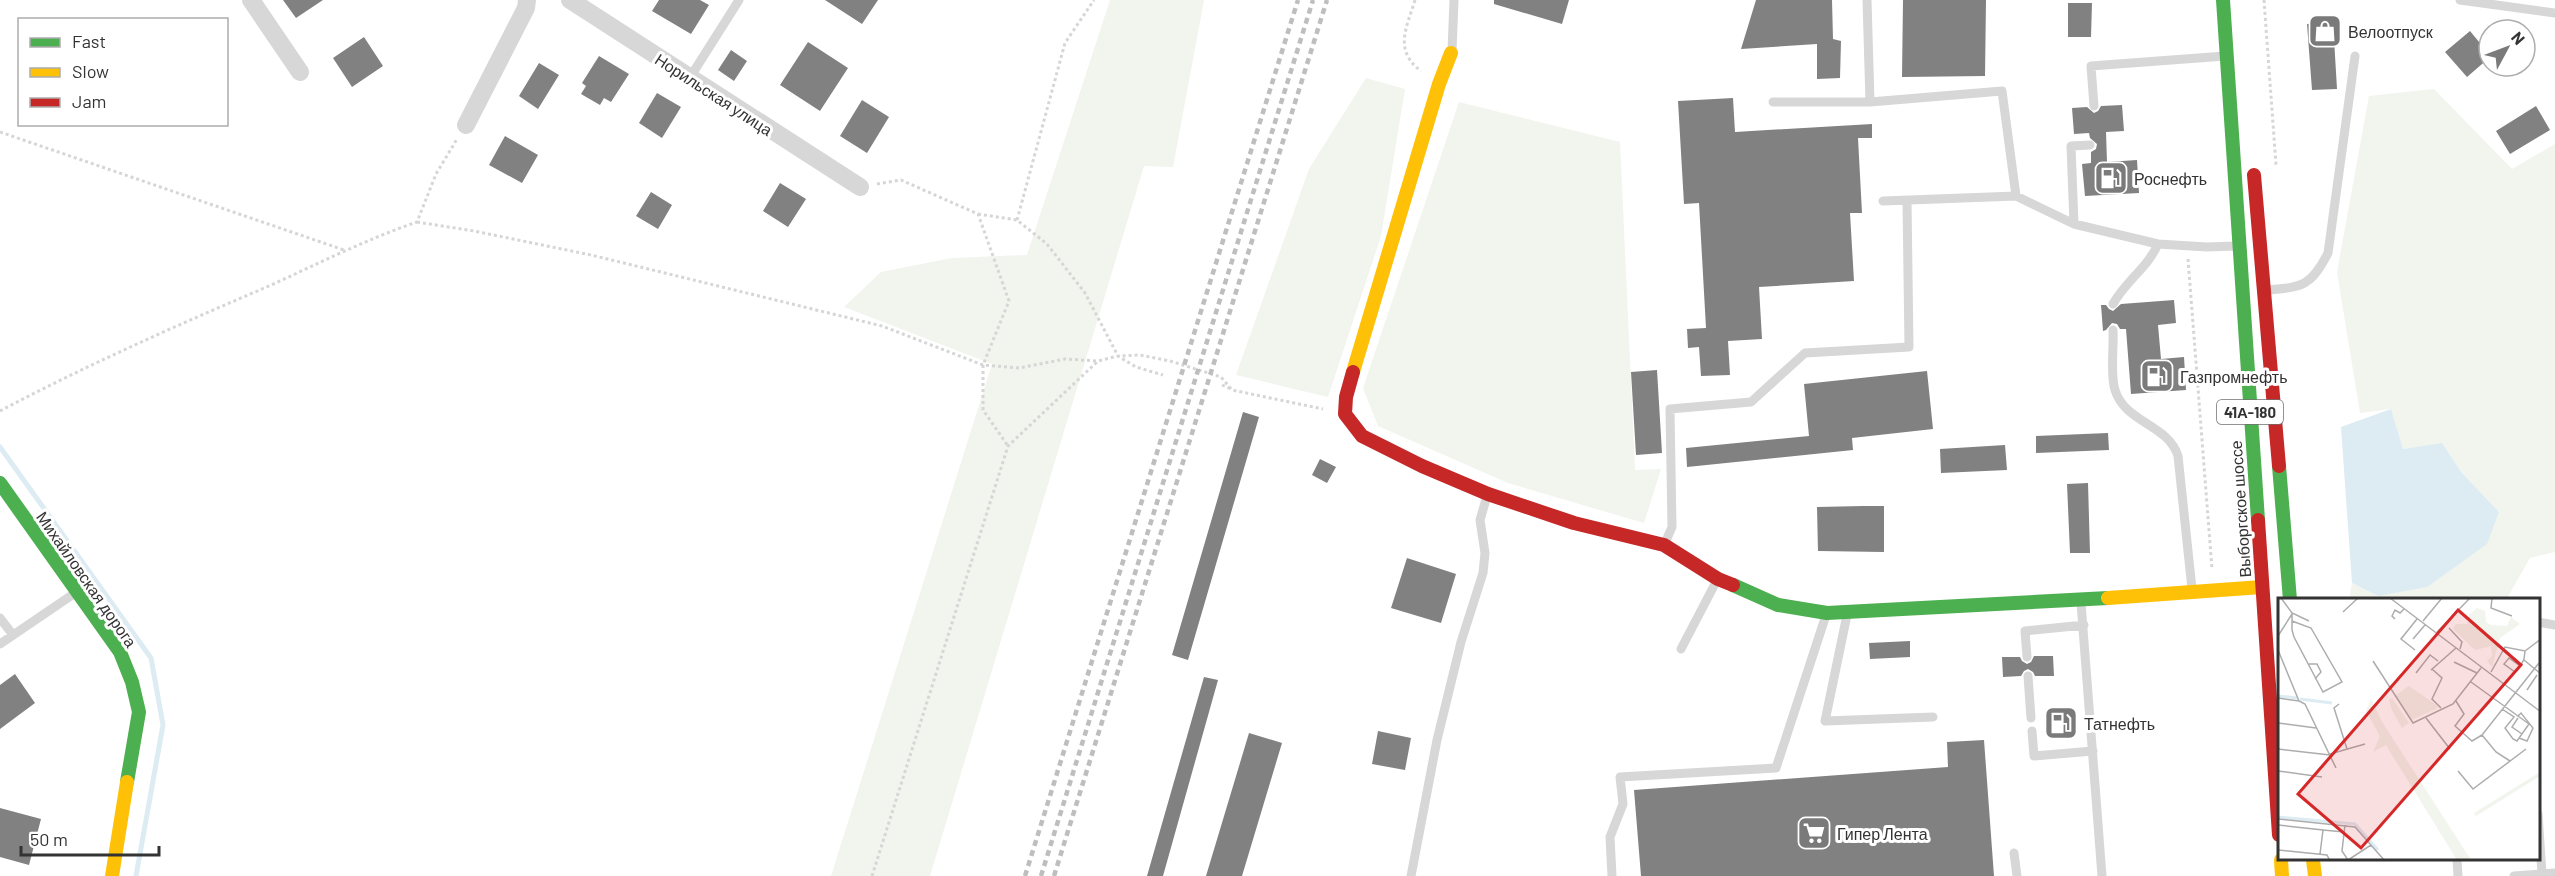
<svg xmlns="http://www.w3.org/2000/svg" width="2555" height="876" viewBox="0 0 2555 876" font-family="Barlow,sans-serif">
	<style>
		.green { fill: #f1f5ed }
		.water { fill: #ddebf3 }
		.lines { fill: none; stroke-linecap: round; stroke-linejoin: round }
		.stream { stroke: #ddebf3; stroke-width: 5 }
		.building { fill: #818181 }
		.path { stroke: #d6d6d6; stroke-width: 3; stroke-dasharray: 3 3; stroke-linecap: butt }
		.lane { stroke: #d7d7d7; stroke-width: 9 }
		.street { stroke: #d7d7d7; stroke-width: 18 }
		.fast { stroke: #4caf50; stroke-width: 14 }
		.slow { stroke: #ffc107; stroke-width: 14 }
		.jam { stroke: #c62828; stroke-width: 14 }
		.rail { stroke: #bebebe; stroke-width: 4.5; stroke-dasharray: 6 4.5; stroke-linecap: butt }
		.labels { text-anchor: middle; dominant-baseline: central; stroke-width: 6; stroke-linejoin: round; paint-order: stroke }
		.shield { fill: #fff; stroke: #707070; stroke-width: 1.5 }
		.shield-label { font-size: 15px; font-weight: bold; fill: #333 }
		.poi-label { font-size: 16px; fill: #333; stroke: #fff; text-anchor: start }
		.street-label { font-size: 16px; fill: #333; stroke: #fff }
		.inset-river { fill: none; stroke: #ddebf3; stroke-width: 3 }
		.inset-road { fill: none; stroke: #adadad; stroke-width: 1.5 }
		.view { fill: #d62828; fill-opacity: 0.15; stroke: #d62828; stroke-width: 3 }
		.inset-edge { fill: none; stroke: #333; stroke-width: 3 }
	</style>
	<rect width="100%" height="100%" fill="#fff"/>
	<path class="green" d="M1110,0H1204L1173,167L1144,166L930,876H831L992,364L844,307L881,272L952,258L1027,255Z
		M1366,78L1405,89L1381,236L1328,397L1236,375L1309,169Z
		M2434,89L2512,169L2555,144V552L2530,558L2506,600H2349L2352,583L2378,596L2499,512L2461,472L2442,444L2403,449L2391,409L2360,413L2337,272L2369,96Z
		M1459,102L1620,142L1635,470L1661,469L1644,523L1508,483L1378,426L1363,388Z"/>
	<path class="water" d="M2391,409L2403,449L2442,443L2461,472L2499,512L2487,544L2427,587L2378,596L2352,583L2341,427Z"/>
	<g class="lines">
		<path class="stream" d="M0,447L151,658L163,725L136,876"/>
	</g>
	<path class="building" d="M283,0H323L296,18Z
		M659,0H700L709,5L691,34L652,11Z
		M825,0H878L862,24Z
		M1494,0H1569L1562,24L1494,4Z
		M1756,0H1832L1833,39L1841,41L1840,78L1817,79V44L1741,49Z
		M1903,0H1986L1985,76L1902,77Z
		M2068,3H2092L2091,37H2068Z
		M2333,22L2337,89L2312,90L2307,24Z
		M2470,31L2489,54V58L2467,77L2445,52Z
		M364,37L383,66L352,87L333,58Z
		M808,42L848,68L820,111L780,85Z
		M731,50L747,61L734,81L718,70Z
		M599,56L629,74L611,102L604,98L600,105L581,94L586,86L582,83Z
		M539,63L559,75L538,109L519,96Z
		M657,93L681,107L662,138L639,123Z
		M1733,98L1735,132L1872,124V138H1858L1862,213H1850L1854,281L1759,287L1762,339L1728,341L1730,375L1701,376L1699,347L1688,348L1687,329L1706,328L1699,203L1684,204L1678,101Z
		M862,100L889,117L867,153L840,136Z
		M2122,105L2124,131L2106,132L2107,162L2137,160L2139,193L2085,196L2082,164L2091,163V152L2096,149L2097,144L2090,138L2089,133L2074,134L2072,108L2087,107L2094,113L2098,111L2101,106Z
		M2536,106L2550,130L2510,154L2496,131Z
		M505,136L538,155L522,183L489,165Z
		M780,183L806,199L788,227L763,211Z
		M651,192L672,205L658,229L636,216Z
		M2174,300L2176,323L2158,325L2161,359L2184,357L2186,390L2131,394L2126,329H2120L2117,324L2112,323L2106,330L2103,331L2101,305H2106L2109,309L2113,311L2121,304Z
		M1657,370L1662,453L1636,455L1631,372Z
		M1927,371L1933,429L1852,438L1853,450L1687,467L1686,448L1809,436L1804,384Z
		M1243,412L1259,417L1188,660L1172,655Z
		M2108,433L2109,450L2036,453V436Z
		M2005,445L2007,470L1941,473L1940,449Z
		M1320,459L1336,467L1327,483L1312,475Z
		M2088,483L2090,553H2070L2067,484Z
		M1863,506H1884V552L1818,551L1817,507Z
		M1407,558L1456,574L1441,623L1391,608Z
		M1910,641V657L1870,659L1869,643Z
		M2034,656H2053L2054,676H2035L2033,672L2028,669L2024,671L2021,676L2003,677L2002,657H2020L2022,661L2027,664L2031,662Z
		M15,674L35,703L0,729V685Z
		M1204,677L1218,680L1163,876H1147Z
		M2073,715L2075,734L2049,736L2047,717Z
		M1378,731L1411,738L1405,770L1372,764Z
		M1249,733L1282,743L1242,876H1206Z
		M1984,740L1994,876H1641L1634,790L1948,767L1947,742Z
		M0,808L41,819L29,865L0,857Z"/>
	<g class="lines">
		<path class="path" d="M1415,0C1407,27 1393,50 1421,71
			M2264,0L2276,165
			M0,132L344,250
			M877,184L901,180L978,214L1009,301L983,365V410L1008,446
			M978,214L1017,220L1047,244L1085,293L1118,356L1136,367L1163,375
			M1017,220L1065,43L1094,0
			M417,222L474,231L591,255L882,326L983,365L1019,368L1065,359L1098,361
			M2188,259L2212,569
			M1222,385L1231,389
			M0,411C85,366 173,327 262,289C314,266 364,240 417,222L436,174L457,139
			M872,876L1008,446L1098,361L1118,356L1140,355L1170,361L1221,377L1232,390L1323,409"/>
		<path class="lane" d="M1867,0L1870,102
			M2460,0L2555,13
			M1452,51L1454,0
			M689,79L739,0
			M1773,102H1870L2002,91L2016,196
			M2094,106L2091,66L2225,56
			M1883,201L2016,196L2074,224L2158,244L2207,247L2235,246
			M2074,224L2071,146L2090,145
			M2268,290C2303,287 2311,286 2328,253L2355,56
			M2113,304C2125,282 2148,267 2158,244
			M2113,330C2114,347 2110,375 2115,390C2125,423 2168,424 2178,456L2192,589
			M1665,543L1672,527L1670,409L1751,402L1805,353L1909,347L1907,201
			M2081,603L2102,876
			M1847,615L1825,721L1933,717
			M0,618L13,635
			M2538,622L2555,625
			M0,644L75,593
			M1681,649L1717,580
			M2027,657L2025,631L2084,625
			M2028,676L2031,718
			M2032,731L2034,756L2093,751
			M2538,814L2542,874
			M2014,853L2017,876
			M2457,860L2458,876
			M1411,876L1437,740L1461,642L1483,573L1485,553L1480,520L1487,496
			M1612,876L1610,837L1623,804L1620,777L1776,768L1826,615
			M2514,876L2555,873"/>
		<path class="street" d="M251,0L300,72
			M570,0L860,187
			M466,125L526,8L527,0"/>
		<path class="fast" d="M2223,0L2258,520
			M2279,466L2290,600
			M0,483L120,652L132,682L139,712L127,782
			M1733,585L1778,605L1827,613L2108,598"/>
		<path class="slow" d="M1353,372L1439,84L1451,53
			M2108,598L2262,587
			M2281,860L2282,876
			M2313,860L2315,876
			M112,876L127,782"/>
		<path class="jam" d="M2254,175L2279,466
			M1353,372L1346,397L1345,414L1362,436L1422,466L1488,494L1574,523L1664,545L1718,579L1733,585
			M2258,520L2279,835"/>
		<path class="rail" d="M1025,876L1298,0
			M1041,876L1313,0
			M1054,876L1327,0"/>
	</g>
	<defs>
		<g id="shop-square" transform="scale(1.725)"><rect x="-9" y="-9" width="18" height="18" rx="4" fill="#7a7a7a" stroke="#fff"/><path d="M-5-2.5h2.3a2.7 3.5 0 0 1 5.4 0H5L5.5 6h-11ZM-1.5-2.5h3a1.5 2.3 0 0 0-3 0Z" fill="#fff"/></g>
		<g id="fuel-square" transform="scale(1.725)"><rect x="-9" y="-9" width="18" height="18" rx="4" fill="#7a7a7a" stroke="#fff"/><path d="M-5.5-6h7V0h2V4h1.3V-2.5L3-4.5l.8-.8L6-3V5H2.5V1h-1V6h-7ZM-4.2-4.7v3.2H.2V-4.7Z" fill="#fff"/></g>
		<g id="supermarket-square" transform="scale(1.725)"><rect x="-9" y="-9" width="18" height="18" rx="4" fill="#7a7a7a" stroke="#fff"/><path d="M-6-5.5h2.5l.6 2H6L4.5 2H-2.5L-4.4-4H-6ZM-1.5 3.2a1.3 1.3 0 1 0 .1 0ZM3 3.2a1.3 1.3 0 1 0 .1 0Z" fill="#fff"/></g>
	</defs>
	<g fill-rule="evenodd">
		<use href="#shop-square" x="2325" y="31"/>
		<use href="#fuel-square" x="2111" y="178"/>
		<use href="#fuel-square" x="2157" y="376"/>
		<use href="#fuel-square" x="2061" y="723"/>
		<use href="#supermarket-square" x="1814" y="833"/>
	</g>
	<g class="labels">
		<rect class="shield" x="2217" y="400" width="66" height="24" rx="4.5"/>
		<g class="shield-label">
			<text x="2250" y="412">41А-180</text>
		</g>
		<g class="poi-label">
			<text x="2348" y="31">Велоотпуск</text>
			<text x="2134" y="178">Роснефть</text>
			<text x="2180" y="376">Газпромнефть</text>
			<text x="2084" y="723">Татнефть</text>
			<text x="1837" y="833">Гипер Лента</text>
		</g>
		<g class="street-label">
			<text transform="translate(714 94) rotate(33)">Норильская улица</text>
			<text transform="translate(2240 509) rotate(-94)">Выборгское шоссе</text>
			<text transform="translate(87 579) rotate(55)">Михайловская дорога</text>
		</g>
	</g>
	<g transform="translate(2278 598)">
		<rect width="262" height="262" fill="#fff"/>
		<path d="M199,10L207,13L208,24L213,27L229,28L233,19L242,26L222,40L214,69L209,63L214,58L213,48L197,52L175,31L178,26H189L191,17ZM131,88L157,106L160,110L133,122L118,97ZM114,100L131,125L124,130L114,112L111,102ZM93,101L104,124L193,262H179L108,147L95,154L102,138L88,113ZM262,174V178L198,218L196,215Z" fill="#f1f5ed"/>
		<path class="inset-river" d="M0,98L19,100M22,101L54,105M0,219L77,226L100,252"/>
		<path class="inset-road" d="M3,0L14,15L31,23M112,0L263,114M214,0L213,10L234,18M65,14L80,0M14,15V32L16,39L45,94L64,84L33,30L14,23M117,21L114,18L117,12L122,15L126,11M145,23L164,0M171,30L184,44L182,51M159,34L192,0M0,38L14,16M135,41L147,27M0,52L21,103L27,106L58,170M137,52L123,41L139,21M246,62L263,76M95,63L135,125L175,106L203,70M176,64L199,75M31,66H39L43,74L37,81M242,68L231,60L226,66L237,74L244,65L246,61L247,53M154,71L164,80L154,101L163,110M153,72L178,50M213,74L227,49L247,53L263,41M138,75L152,57L160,63M193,84L251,126M249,92L259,77M0,100L21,103M178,103L186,116L177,128L194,143L204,137M61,106L56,110L69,151M224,111L236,119L227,130L235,141L239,143L251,126M240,118L243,115L255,130L249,143L241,140M148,120L172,151M240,120L234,129L244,136M0,125L38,130M0,151L52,157M52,156L87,146M232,163L218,154L204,137L261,65M0,173L44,179M180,173L195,191L248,151M0,221L77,229L107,263M0,227L45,232L42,256M67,227L64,253L70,262M45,232L66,234M0,252L49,257L52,263M70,262L93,247"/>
		<path class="view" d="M180,12L243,67L83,250L20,196Z"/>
		<rect width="262" height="262" class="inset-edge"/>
	</g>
	<rect x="18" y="18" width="210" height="108" fill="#ffffff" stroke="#adadad" stroke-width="1.5"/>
	<rect x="30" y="38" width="30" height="9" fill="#4caf50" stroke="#adadad" stroke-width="1.5"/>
	<text x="72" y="48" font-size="18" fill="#333333">Fast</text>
	<rect x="30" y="68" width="30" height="9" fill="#ffc107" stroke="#adadad" stroke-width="1.5"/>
	<text x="72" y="78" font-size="18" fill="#333333">Slow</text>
	<rect x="30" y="98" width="30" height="9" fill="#c62828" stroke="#adadad" stroke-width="1.5"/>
	<text x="72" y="108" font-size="18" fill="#333333">Jam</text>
	<g transform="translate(2507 48) rotate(49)"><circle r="28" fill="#ffffff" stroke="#adadad" stroke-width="1.5"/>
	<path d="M0-4.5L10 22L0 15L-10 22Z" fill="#7a7a7a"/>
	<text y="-9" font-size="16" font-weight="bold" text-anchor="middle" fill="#333333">N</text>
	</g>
	<path d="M21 846v9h138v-9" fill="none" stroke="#333333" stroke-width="3"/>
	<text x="30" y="846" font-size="18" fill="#333333" stroke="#ffffff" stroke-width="4.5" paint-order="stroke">50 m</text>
</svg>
